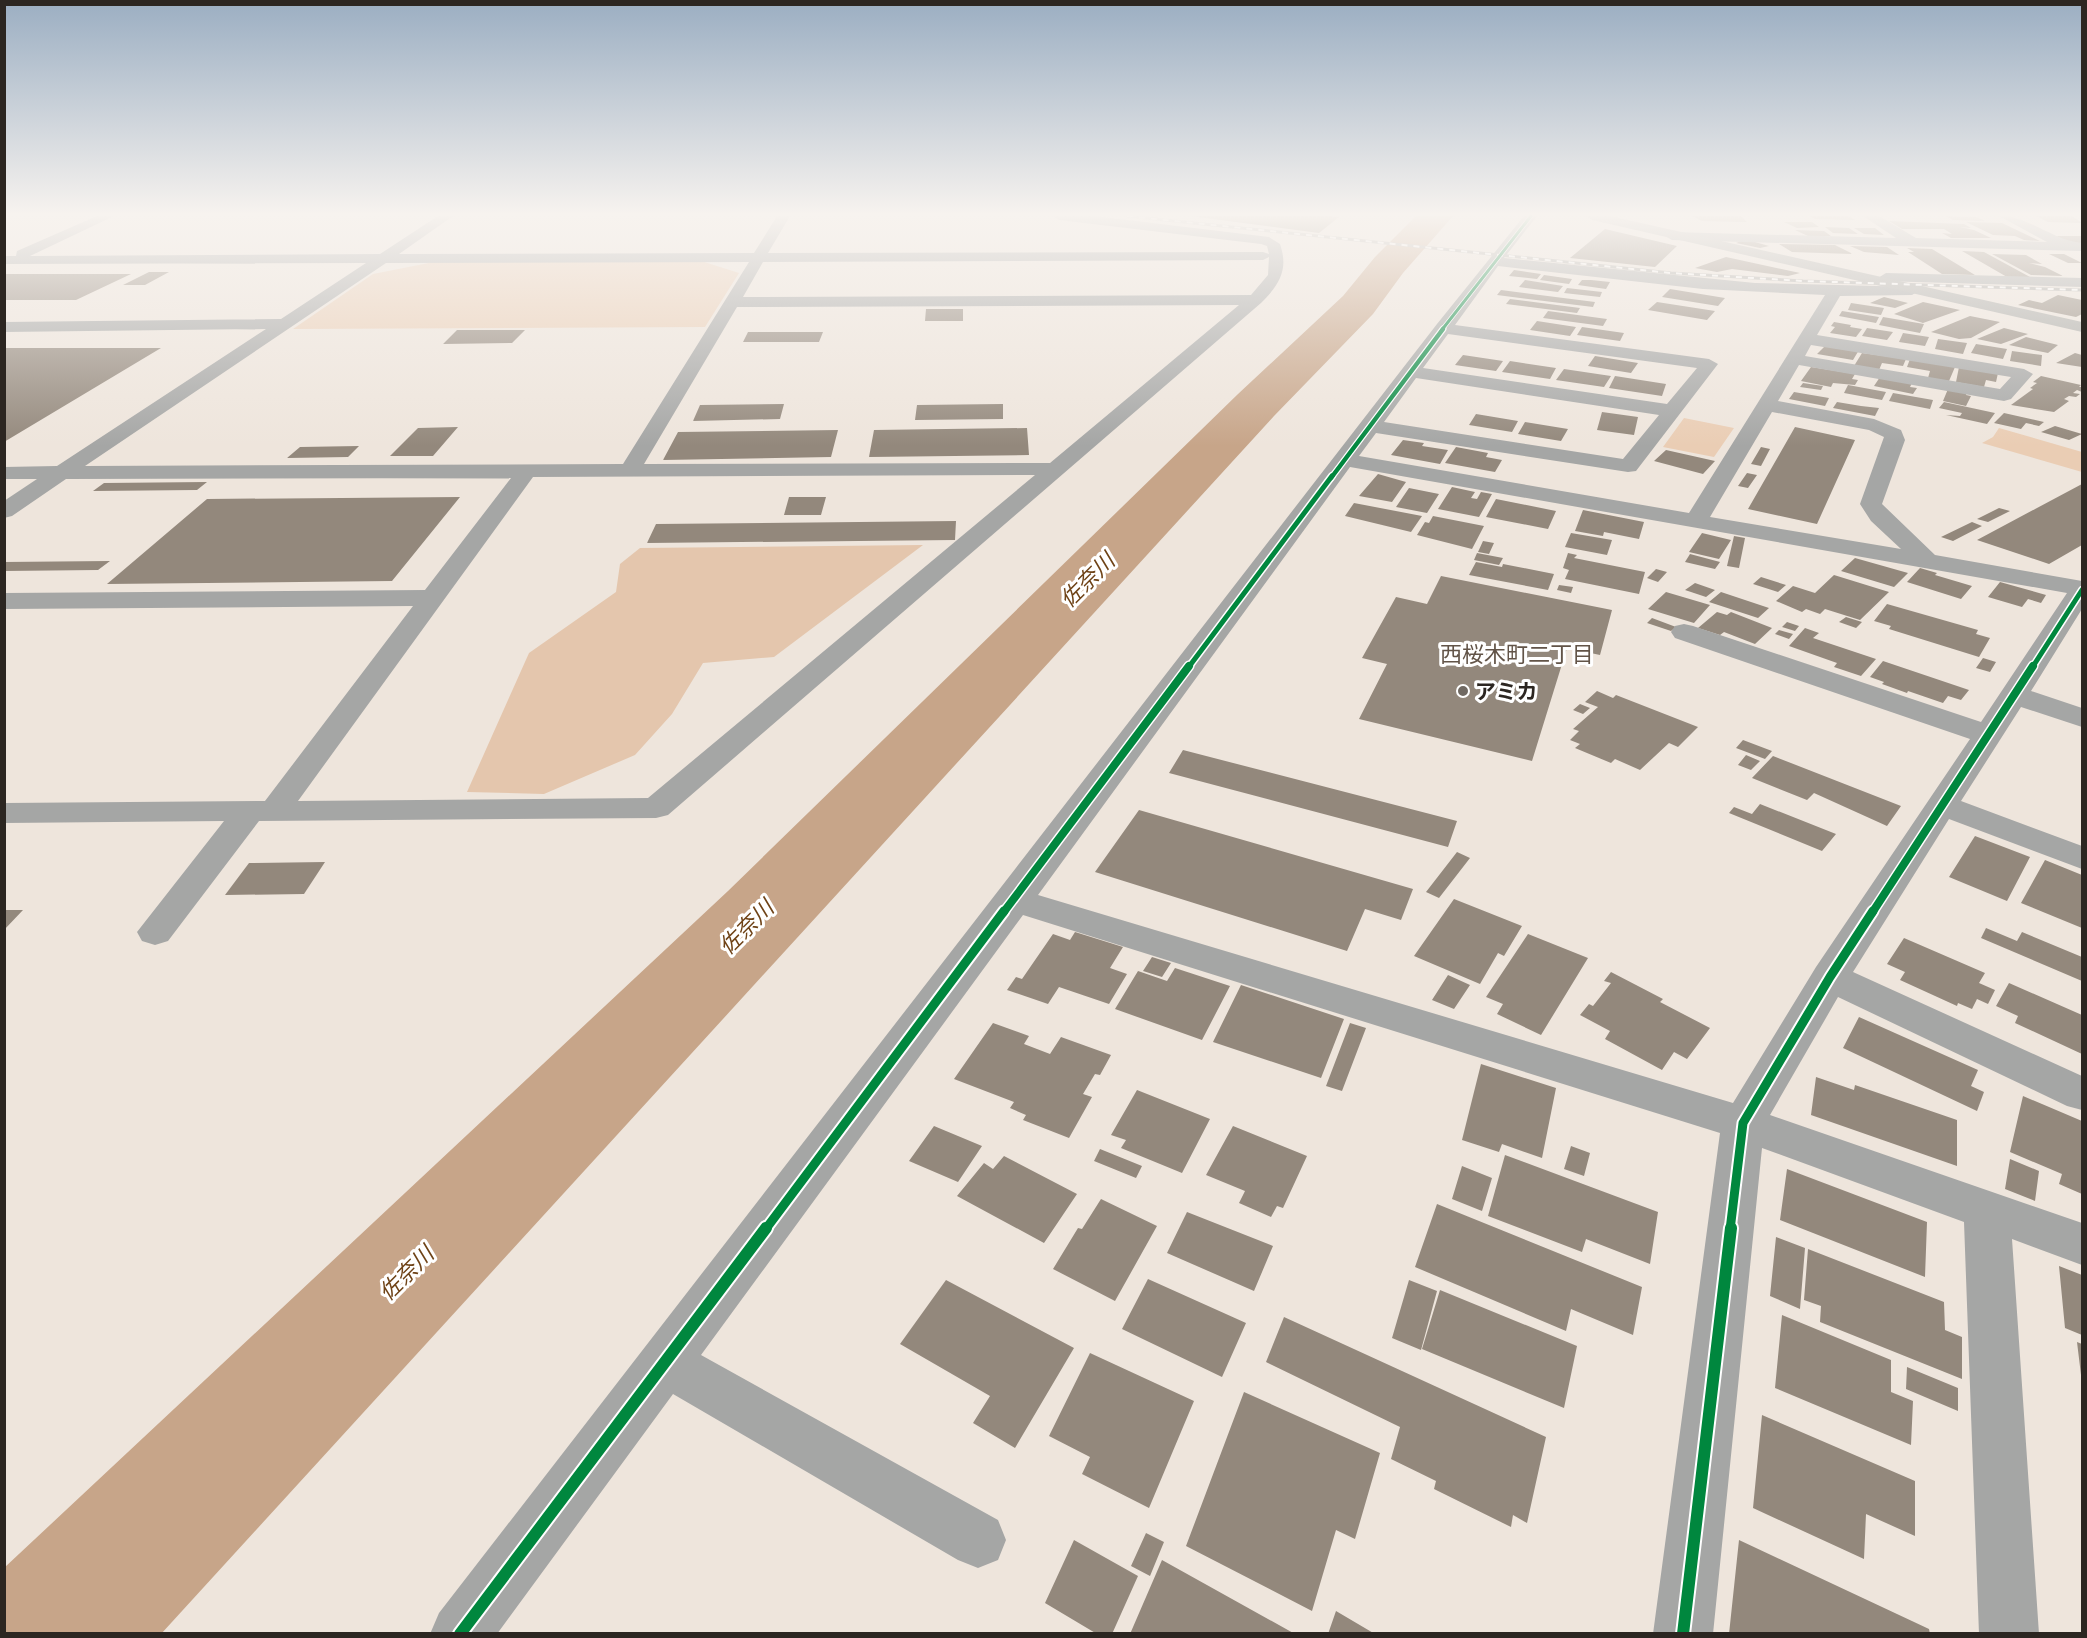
<svg xmlns="http://www.w3.org/2000/svg" width="2087" height="1638" viewBox="0 0 2087 1638" font-family="Quicksand,'Noto Sans JP',sans-serif">
	<style>
		.green { fill: #eacdb4 }
		.forest { fill: #e4c6ad }
		.lines { fill: none; stroke-linecap: round; stroke-linejoin: round }
		.river { fill: #c7a589; fill-rule: evenodd }
		.building { fill: #93887c }
		.minor { fill: #a5a6a5; fill-rule: evenodd }
		.major { fill: #a9a9a5; fill-rule: evenodd }
		.rail-casing { stroke: #aaa9a5; stroke-width: 3 }
		.rail { stroke: #fff; stroke-width: 2; stroke-dasharray: 6; stroke-linecap: butt }
		.cycleway-far5-casing { stroke: #fff; stroke-width: 4.5 }
		.cycleway-far4-casing { stroke: #fff; stroke-width: 7 }
		.cycleway-far3-casing { stroke: #fff; stroke-width: 8 }
		.cycleway-far2-casing { stroke: #fff; stroke-width: 11 }
		.cycleway-far1-casing { stroke: #fff; stroke-width: 13 }
		.cycleway-casing { stroke: #fff; stroke-width: 16 }
		.cycleway-far5 { stroke: #00873e; stroke-width: 3 }
		.cycleway-far4 { stroke: #00873e; stroke-width: 4.5 }
		.cycleway-far3 { stroke: #00873e; stroke-width: 5 }
		.cycleway-far2 { stroke: #00873e; stroke-width: 8 }
		.cycleway-far1 { stroke: #00873e; stroke-width: 9 }
		.cycleway { stroke: #00873e; stroke-width: 12 }
		.poi-dot { fill: #706962; stroke: #fff; stroke-width: 2 }
		.labels { text-anchor: middle; dominant-baseline: central; stroke-width: 6; stroke-linejoin: round; paint-order: stroke }
		.poi-label { font-size: 21px; font-weight: bold; fill: #2c2621; stroke: #fff; text-anchor: start }
		.water-label { font-size: 22px; font-style: italic; fill: #6f4317; stroke: #fff }
		.neighbourhood-label { font-size: 22px; fill: #625448; stroke: #fff }
	</style>
	<rect width="100%" height="100%" fill="#eee5dc"/>
	<path class="green" d="M698,260L739,273L705,327L293,329L373,274L439,261Z
		M1684,418L1734,428L1714,457L1663,447Z
		M1999,428L2082,452V472L1982,443L1993,437Z"/>
	<path class="forest" d="M923,545L774,657L703,663L672,714L635,755L544,794L467,792L529,653L616,592L620,564L640,548Z"/>
	<g class="lines">
		<path class="river" d="M1416,216H1453L1403,273L1373,314L1274,416L161,1634H4V1568L728,891L1238,394L1343,296L1375,257Z"/>
	</g>
	<path class="building" d="M1190,216H1332L1339,217L1319,233Z
		M1692,216H1741L1747,222L1702,221Z
		M1810,216H1848L1855,220L1815,219Z
		M1946,216L1977,217L1985,221L1953,220Z
		M2036,216H2072L2082,223L2048,222Z
		M1889,221L1964,224L1971,228L1960,227L1974,230L1991,238H1951L1942,233L1952,234L1944,229H1902Z
		M1784,222H1812L1819,227L1797,228Z
		M1966,222L2002,223L2040,241L2024,240L2015,236L1993,235Z
		M1825,227L1849,228L1858,234L1833,233Z
		M1854,228H1875L1884,235L1864,234Z
		M1605,229L1677,246L1655,267L1570,258Z
		M1795,230L1824,231L1831,236H1808Z
		M2056,236H2082V243H2071Z
		M1741,241L1755,242L1769,246L1760,248L1736,243Z
		M1779,244L1835,245L1853,254L1792,252Z
		M1850,246L1887,247L1899,255L1864,252Z
		M1907,248L1932,249L1975,275L1942,274L1908,252H1914Z
		M1962,251L1984,252L2030,277H2007Z
		M1992,254L2026,255L2042,264L2029,263L2045,267L2063,276L2031,275Z
		M2049,254H2064L2082,263H2068Z
		M1726,257L1800,273L1788,276L1732,269L1717,272L1695,268Z
		M1514,270L1541,274L1537,279L1509,276Z
		M149,272H169L145,285H123Z
		M4,274H131L76,300H4Z
		M1544,275L1572,279L1569,284L1540,280Z
		M1525,280L1563,286L1558,292L1519,287Z
		M1582,280H1591L1610,282L1606,289L1578,285Z
		M1567,288L1602,292L1600,297L1564,293Z
		M1670,289L1725,298L1718,306L1662,297Z
		M1501,290L1595,302L1593,307L1497,295Z
		M2058,295L2082,300V314L2076,317L2018,305L2029,300L2042,303Z
		M1884,297L1908,303L1895,308L1870,303Z
		M1510,299L1580,308L1577,313L1506,304Z
		M1657,302L1715,311L1707,320L1648,310Z
		M1923,302L1960,310L1923,323L1894,314Z
		M1851,303L1884,308L1881,315L1848,310Z
		M926,309H963V321H925Z
		M1548,311L1607,319L1603,326L1543,318Z
		M1842,311L1879,317L1876,323L1839,316Z
		M1970,316L2000,322L1971,338L1959,339L1931,332Z
		M1883,317L1924,324L1920,333L1879,325Z
		M1537,321L1576,327L1570,336L1530,330Z
		M1834,322L1851,325L1850,327L1862,329L1856,337L1830,333L1835,327L1831,326Z
		M1582,327L1624,333L1620,341L1577,335Z
		M1867,328L1893,332L1887,340L1862,336Z
		M2004,328L2028,334L2001,344L1977,339Z
		M457,330H525L512,343L443,344Z
		M748,332H823L819,342H743Z
		M1903,333L1929,337L1925,346L1899,342Z
		M2026,337L2058,345L2048,353L2009,345Z
		M1938,339L1967,343L1963,354L1935,349Z
		M1976,344L2007,349L2003,359L1971,353Z
		M1826,345L1859,350L1853,360L1817,354Z
		M4,348H161L4,442Z
		M2012,351L2042,355L2041,366L2010,361Z
		M1862,353L1906,359L1903,366L1882,363L1879,370L1854,366Z
		M2075,353L2082,355V367L2056,363Z
		M1463,355L1503,361L1496,371L1455,365Z
		M1595,356L1638,363L1631,373L1588,366Z
		M1910,359L1955,367L1949,381L1928,378L1930,371L1907,367Z
		M1510,361L1556,368L1550,379L1502,372Z
		M1811,367L1855,374L1852,379L1858,380L1855,385L1833,383L1831,387L1801,381Z
		M1959,367L1998,373L1996,382L1986,380L1984,387L1956,382Z
		M1564,369L1611,376L1604,387L1556,380Z
		M1615,376L1666,384L1662,396L1609,388Z
		M2041,376L2081,385L2079,387H2082V392L2077,390L2073,393L2080,394L2076,397L2069,396L2064,399L2069,401L2054,412L2011,405L2033,389L2030,388L2037,383L2033,382Z
		M1880,377L1912,383L1910,387L1917,388L1913,394L1874,386Z
		M1803,383L1823,386L1821,390L1800,387Z
		M1848,385L1886,392L1882,400L1844,393Z
		M1948,389L1967,392L1966,395L1971,396L1966,406L1943,401Z
		M1794,392L1829,398L1825,406L1789,399Z
		M1893,393L1933,400L1930,409L1889,401Z
		M1837,402L1861,406L1879,408L1875,416L1833,408Z
		M1944,402L1995,413L1987,424L1946,415L1960,416L1962,413L1939,408Z
		M784,404L780,419L693,421L700,405Z
		M1003,404V419L915,420L917,405Z
		M1602,412L1638,417L1634,435L1597,430Z
		M2004,413L2044,422L2039,426L2026,423L2021,429L1994,423Z
		M1476,414L1518,421L1512,432L1469,425Z
		M1525,422L1568,429L1561,441L1518,434Z
		M2055,426L2082,434L2069,440L2041,432Z
		M458,427L433,456H390L418,428Z
		M1795,427L1855,440L1817,524L1748,509Z
		M1027,428L1029,455L869,457L874,430Z
		M838,430L831,457L663,460L678,432Z
		M1403,440L1424,443L1422,446L1448,450L1440,464L1391,455Z
		M359,446L348,457L287,458L300,447Z
		M1456,447L1488,453L1486,457L1502,460L1495,472L1445,463Z
		M1761,447L1770,449L1761,466L1751,464Z
		M1666,450L1715,461L1703,474L1654,461Z
		M1747,473L1757,475L1748,488L1738,486Z
		M1378,474L1406,482L1392,502L1359,496Z
		M207,482L197,490L93,491L104,483Z
		M2082,484V545L2049,564L1977,540Z
		M1452,487L1475,492L1471,498L1477,499L1481,492L1492,494L1479,517L1438,509Z
		M1409,488L1439,494L1427,513L1396,507Z
		M460,497L392,581L107,584L207,499Z
		M789,497H826L821,515H784Z
		M1496,499L1556,511L1548,529L1486,517Z
		M1354,503L1422,516L1411,532L1345,516Z
		M1999,508L2010,511L1988,522L1977,519Z
		M1583,510L1644,522L1639,539L1604,532L1603,536L1575,531Z
		M1433,516L1484,526L1472,549L1417,535L1425,522L1429,523Z
		M956,521L955,540L647,543L656,524Z
		M1972,522L1982,526L1953,541L1941,537Z
		M1571,533L1612,540L1607,555L1565,547Z
		M1702,533L1731,540L1719,559L1689,552Z
		M1734,536L1745,538L1739,568L1727,566Z
		M1483,541L1494,543L1489,554L1478,552Z
		M1477,553L1503,558L1499,565L1474,560Z
		M1568,553L1577,555L1574,558L1645,572L1639,594L1565,579L1569,570L1563,568Z
		M1690,554L1720,562L1715,569L1685,562Z
		M1855,558L1908,573L1894,587L1841,571Z
		M110,561L98,570L4,571V562Z
		M1476,562L1502,567L1503,564L1554,574L1548,590L1469,575Z
		M1920,568L1937,573L1935,575L1972,586L1961,599L1907,582Z
		M1656,569L1667,572L1658,582L1647,578Z
		M1834,575L1889,592L1860,620L1825,609L1820,614L1806,609L1802,612L1776,601L1793,586L1815,593Z
		M1441,576L1612,610L1600,655L1567,648L1532,761L1359,719L1387,664L1362,658L1396,597L1427,604Z
		M1761,577L1786,585L1778,592L1753,584Z
		M2000,582L2046,595L2041,603L2028,599L2022,607L1988,597Z
		M1695,583L1715,590L1706,597L1685,590Z
		M1559,585L1573,587L1571,593L1557,590Z
		M1666,592L1710,605L1694,623L1648,609Z
		M1721,592L1769,608L1758,618L1709,602Z
		M1887,604L1978,630L1976,634L1990,638L1979,657L1889,629L1891,626L1874,621Z
		M1717,612L1727,615L1731,612L1772,628L1755,644L1724,632L1720,635L1698,628Z
		M1846,617L1862,622L1856,628L1839,622Z
		M1652,618L1676,627L1671,631L1647,623Z
		M1787,622L1799,626L1795,631L1782,627Z
		M1805,628L1819,633L1813,638L1876,659L1861,676L1834,667L1837,663L1789,646Z
		M1779,630L1793,634L1789,639L1775,634Z
		M1983,658L1996,662L1990,672L1976,668Z
		M1883,661L1969,690L1961,700L1948,696L1943,703L1908,691L1907,693L1882,684L1884,682L1870,677Z
		M1597,691L1613,698L1616,695L1698,727L1678,747L1669,743L1640,770L1615,759L1611,763L1575,748L1580,744L1570,740L1579,731L1573,729L1598,707L1585,702Z
		M1580,704L1590,708L1583,714L1573,710Z
		M1743,740L1772,751L1765,759L1736,748Z
		M1183,750L1457,821L1448,847L1169,773Z
		M1746,755L1760,761L1751,770L1738,765Z
		M1773,756L1901,806L1887,826L1814,793L1807,800L1752,778Z
		M1760,804L1836,834L1822,851L1729,813L1734,807L1752,814Z
		M1139,810L1413,889L1401,920L1365,909L1347,951L1095,872Z
		M1975,836L2030,857L2007,901L1949,877Z
		M1457,852L1470,858L1439,898L1426,892Z
		M2045,860L2082,875V928L2021,903Z
		M325,862L304,894L225,895L249,863Z
		M1454,899L1522,926L1504,956L1498,953L1480,984L1414,956Z
		M4,910H23L4,930Z
		M1986,928L2017,941L2022,932L2082,957V981L1981,938Z
		M1075,932L1123,947L1110,968L1127,974L1109,1004L1059,987L1048,1004L1007,990L1016,977L1022,979L1053,934L1070,940Z
		M1528,934L1588,958L1541,1035L1497,1014L1503,1004L1486,997Z
		M1904,938L1985,973L1979,983L1995,990L1988,1004L1977,999L1972,1009L1958,1003L1957,1006L1900,980L1905,972L1887,964Z
		M1152,957L1171,963L1162,977L1143,971Z
		M1175,968L1230,986L1202,1040L1115,1009L1138,971L1167,981Z
		M1611,972L1663,999L1660,1002L1710,1028L1687,1059L1674,1052L1662,1070L1605,1039L1610,1031L1580,1015L1589,1004L1593,1006L1611,983L1604,981Z
		M1448,975L1470,985L1454,1009L1432,1000Z
		M2009,983L2082,1015V1054L2015,1023L2018,1016L1996,1006Z
		M1241,985L1344,1019L1321,1078L1213,1042Z
		M1859,1017L1978,1070L1971,1086L1984,1092L1977,1111L1843,1048Z
		M993,1023L1029,1036L1024,1044L1050,1054L1061,1037L1111,1055L1100,1075L1095,1074L1083,1094L1092,1097L1069,1138L1023,1120L1026,1115L1010,1108L1014,1102L954,1079Z
		M1350,1023L1366,1028L1342,1091L1326,1086Z
		M1481,1064L1556,1088L1542,1158L1502,1144L1499,1152L1462,1140Z
		M1816,1077L1854,1090L1855,1085L1957,1120V1166L1811,1115Z
		M1137,1090L1210,1119L1182,1173L1121,1148L1126,1140L1111,1135Z
		M2023,1096L2082,1121V1194L2059,1184L2062,1174L2010,1152Z
		M934,1126L982,1146L958,1182L909,1161Z
		M1233,1126L1307,1156L1283,1208L1277,1206L1271,1217L1239,1203L1245,1191L1206,1175Z
		M1571,1146L1590,1153L1584,1176L1564,1169Z
		M1100,1149L1142,1166L1136,1178L1094,1161Z
		M1505,1155L1658,1212L1650,1264L1586,1239L1582,1252L1488,1216Z
		M1004,1156L1077,1194L1044,1243L957,1196L984,1163L993,1169Z
		M2010,1159L2039,1171L2035,1201L2005,1189Z
		M1462,1166L1492,1178L1482,1211L1452,1199Z
		M1787,1169L1927,1222L1925,1277L1780,1220Z
		M1101,1199L1157,1226L1115,1301L1053,1269L1078,1228L1082,1229Z
		M1437,1204L1642,1287L1633,1335L1571,1309L1566,1331L1415,1267Z
		M1187,1212L1273,1246L1254,1291L1167,1253Z
		M1776,1237L1805,1248L1800,1309L1770,1296Z
		M1808,1249L1944,1302L1945,1330L1962,1337V1379L1820,1322L1821,1306L1804,1300Z
		M2059,1266L2082,1275V1335L2065,1328Z
		M1148,1279L1246,1323L1222,1377L1122,1329Z
		M946,1280L1074,1348L1015,1448L973,1423L990,1396L900,1344Z
		M1409,1280L1437,1291L1421,1350L1392,1338Z
		M1440,1290L1577,1346L1564,1408L1422,1349Z
		M1782,1315L1891,1360V1392L1913,1401L1911,1445L1775,1388Z
		M1284,1317L1546,1437L1527,1523L1513,1515L1511,1527L1434,1489L1436,1481L1391,1459L1400,1427L1266,1362Z
		M2077,1342L2082,1344V1375H2081Z
		M1090,1353L1194,1401L1149,1508L1082,1474L1090,1457L1049,1436Z
		M1907,1367L1958,1388V1411L1906,1389Z
		M1244,1392L1380,1453L1355,1539L1336,1530L1312,1611L1186,1546Z
		M1762,1415L1915,1481V1536L1866,1514L1864,1559L1753,1508Z
		M1146,1533L1164,1542L1150,1576L1131,1566Z
		M1074,1540L1138,1576L1112,1634H1097L1045,1603Z
		M1739,1540L1929,1629L1930,1634H1729Z
		M1162,1560L1295,1634H1130Z
		M1336,1611L1375,1634H1328Z"/>
	<g class="lines">
		<path class="minor" d="M97,216H114L30,256L380,254L438,216H453L399,254L754,253L777,216H790L768,253L1263,252L1269,254L1267,246L1261,244L1059,220L1053,216H1094L1269,237L1280,244C1289,270 1279,285 1261,303L668,815L656,818L259,821L168,941L155,945L142,941L137,932L224,821L4,823V803L265,801L413,606L4,609V593L425,590L511,478L66,479L12,516L4,518V501L37,479H4V467L57,466L266,329L4,332V322L281,319L366,263L4,264V256H16L17,251ZM1269,257L1268,275L1251,295L743,297L763,262L1263,260ZM749,262L623,464L85,466L386,263ZM1239,305L1050,463L644,464L737,307ZM1035,475L648,798L298,801L533,477Z
			M1524,216H1537L1504,258L1755,283L1917,287L1920,290L1912,295L1840,296L1817,335L2024,369L2033,374L2011,399L2004,401L1799,365L1778,401L1874,419L1901,430L1905,440L1882,504L1935,555L2082,581V609L2031,691L2082,708V727L2021,707L1961,801L2082,846V869L1949,819L1853,972L2082,1076V1110L2067,1106L1838,997L1770,1115L2082,1223V1265L2012,1239L2039,1634H1979L1964,1222L1762,1148L1713,1634H1653L1720,1133L1023,915L701,1355L998,1520L1006,1540L998,1560L978,1568L958,1560L673,1394L497,1634H430L439,1613L1437,324ZM1498,266L1703,289L1825,295L1689,513L1359,456L1376,433L1628,472L1636,471L1718,364L1709,359L1455,325ZM1448,334L1697,368L1667,404L1423,368ZM1811,345L2011,377L2000,389L1805,356ZM1416,378L1659,415L1623,459L1384,422ZM1772,412L1869,430L1884,437L1860,504L1871,521L1901,549L1710,517ZM1350,467L2067,593L1981,722L1693,626L1684,624L1675,626L1671,632L1675,638L1970,739L1816,967L1733,1103L1038,895Z
			M1863,216H1879L1916,238L2047,242L1999,216C2030,216 2053,241 2082,243V251L1672,240L1665,236L1672,232L1896,238Z
			M1886,273L2082,278V287L1881,281L1878,278Z"/>
		<path class="major" d="M1586,216H1610L2082,322V332L1592,220Z"/>
		<g class="rail-casing">
			<path id="rail" d="M1127,216L1671,273L1803,281L2082,290"/>
		</g>
		<use href="#rail" class="rail"/>
		<g class="cycleway-far5-casing">
			<path id="cycleway-far5" d="M1441,331L1531,216"/>
		</g>
		<g class="cycleway-far4-casing">
			<path id="cycleway-far4" d="M1331,478L1443,329"/>
		</g>
		<g class="cycleway-far3-casing">
			<path id="cycleway-far3" d="M1188,668L1332,476
				M2032,668L2082,590"/>
		</g>
		<g class="cycleway-far2-casing">
			<path id="cycleway-far2" d="M1003,913L1189,666
				M1872,913L2033,666"/>
		</g>
		<g class="cycleway-far1-casing">
			<path id="cycleway-far1" d="M765,1230L1004,911
				M1730,1230L1743,1123L1830,977L1873,911"/>
		</g>
		<g class="cycleway-casing">
			<path id="cycleway" d="M460,1634L766,1228
				M1683,1634L1731,1228"/>
		</g>
		<use href="#cycleway-far5" class="cycleway-far5"/>
		<use href="#cycleway-far4" class="cycleway-far4"/>
		<use href="#cycleway-far3" class="cycleway-far3"/>
		<use href="#cycleway-far2" class="cycleway-far2"/>
		<use href="#cycleway-far1" class="cycleway-far1"/>
		<use href="#cycleway" class="cycleway"/>
	</g>
	<linearGradient id="sky" x2="0" y2="1"><stop stop-color="#9baec2"/><stop offset="0.48" stop-color="#f7f3ef"/><stop offset="1" stop-color="#f7f3ef" stop-opacity="0"/></linearGradient>
	<rect width="2087" height="446" fill="url(#sky)"/>
	<circle class="poi-dot" cx="1463" cy="691" r="6"/>
	<g class="labels">
		<g class="poi-label">
			<text x="1475" y="691">アミカ</text>
		</g>
		<g class="water-label">
			<text transform="translate(1087 580) rotate(-45)">佐奈川</text>
			<text transform="translate(746 927) rotate(-45)">佐奈川</text>
			<text transform="translate(406 1273) rotate(-45)">佐奈川</text>
		</g>
		<g class="neighbourhood-label">
			<text x="1517" y="654">西桜木町二丁目</text>
		</g>
	</g>
	<rect width="2087" height="1638" fill="none" stroke="#2c2621" stroke-width="12"/>
</svg>
